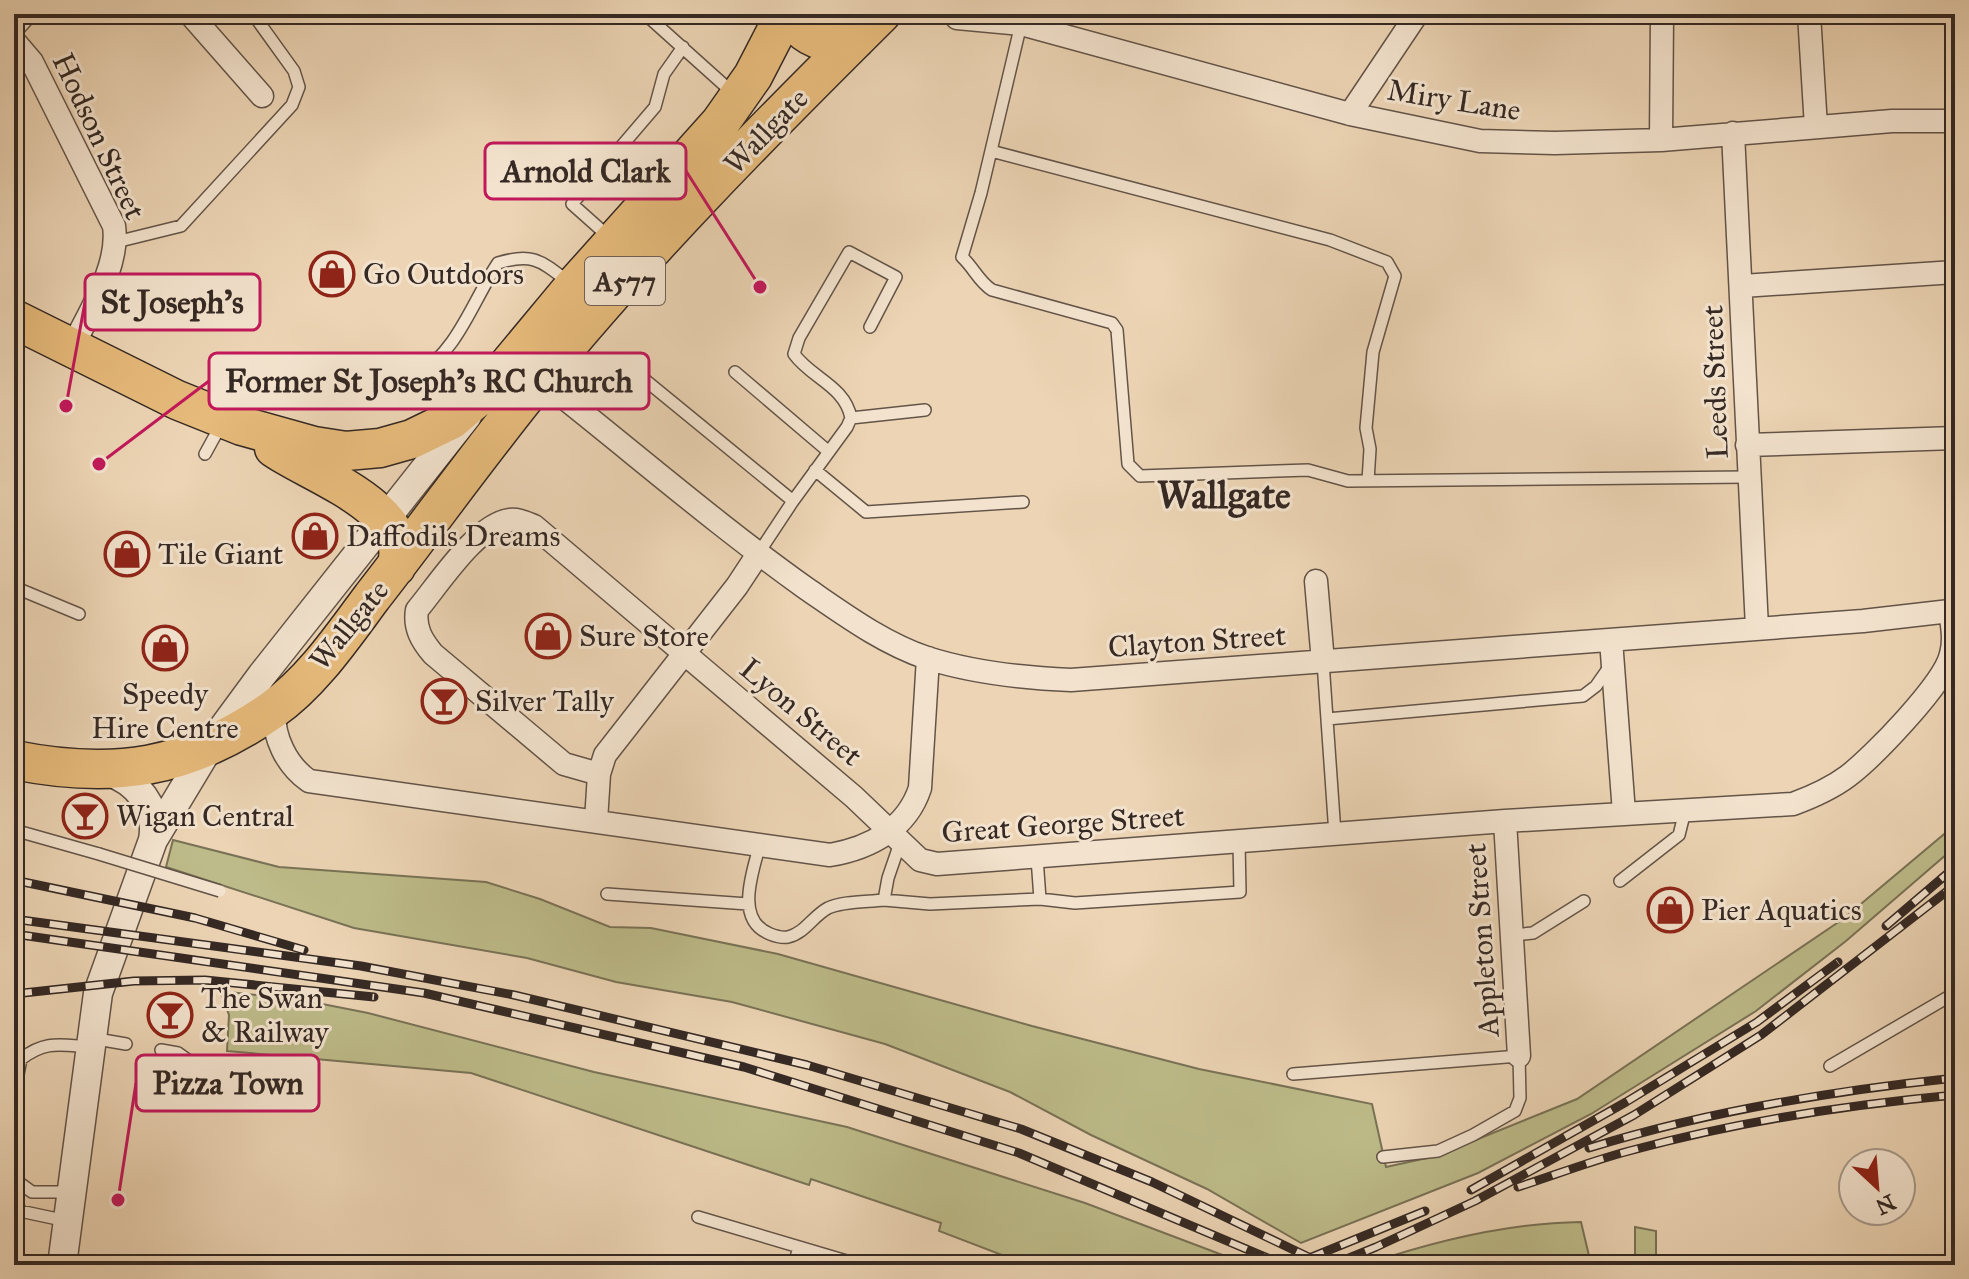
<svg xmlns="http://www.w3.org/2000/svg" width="1969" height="1279" viewBox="0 0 1969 1279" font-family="'IM FELL Great Primer',serif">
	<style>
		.green { fill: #bdbb89; stroke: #797256; stroke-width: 2 }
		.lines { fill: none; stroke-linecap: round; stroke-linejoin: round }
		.service-casing { stroke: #635448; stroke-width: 14 }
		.minor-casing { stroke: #635448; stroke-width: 25 }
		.tertiary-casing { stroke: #635448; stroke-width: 31 }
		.trunk-casing { stroke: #352924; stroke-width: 41 }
		.service { stroke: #f3e3ce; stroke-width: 11 }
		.minor { stroke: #f3e3ce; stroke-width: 22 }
		.tertiary { stroke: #f3e3ce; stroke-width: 28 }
		.trunk { stroke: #e6ba7a; stroke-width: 38 }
		.rail-casing { stroke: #352924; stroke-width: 9 }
		.rail { stroke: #f3e3ce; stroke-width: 6; stroke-dasharray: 18; stroke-linecap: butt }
		.service-bridge-casing { stroke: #635448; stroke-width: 14; stroke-linecap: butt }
		.service-bridge { stroke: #f3e3ce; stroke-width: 11 }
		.labels { text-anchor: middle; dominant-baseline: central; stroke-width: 6; stroke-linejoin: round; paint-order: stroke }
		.shield { fill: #f3e3ce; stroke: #6e6157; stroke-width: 2 }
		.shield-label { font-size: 28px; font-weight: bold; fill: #352924 }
		.street-label { font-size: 30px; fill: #352924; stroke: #f3e3ce }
		.poi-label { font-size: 30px; fill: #352924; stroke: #f3e3ce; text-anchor: start }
		.district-label { font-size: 38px; font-weight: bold; fill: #352924; stroke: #f3e3ce }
		.leader { fill: none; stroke: #c2185b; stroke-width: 3 }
		.callout-dot { fill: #c2185b; stroke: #f3e3ce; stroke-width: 3 }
		.callout { fill: #f3e3ce; stroke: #c2185b; stroke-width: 3 }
		.callout-label { font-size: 32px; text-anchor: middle; font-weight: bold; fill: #352924 }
	</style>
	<rect width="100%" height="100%" fill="#ecd4b4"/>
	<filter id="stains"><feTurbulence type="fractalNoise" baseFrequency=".0025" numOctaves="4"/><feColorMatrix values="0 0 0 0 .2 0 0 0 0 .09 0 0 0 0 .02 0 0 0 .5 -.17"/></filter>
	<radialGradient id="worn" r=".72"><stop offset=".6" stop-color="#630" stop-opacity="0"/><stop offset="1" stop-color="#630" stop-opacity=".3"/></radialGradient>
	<path class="green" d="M1955,825V847L1846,941L1756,1011L1591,1114L1478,1173L1301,1243L1207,1189L1091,1135L1010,1092L885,1044L732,1002L616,982L527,958L354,928L166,867L173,840L279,867L486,882L540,899L610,927L651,928L778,954L1032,1026L1199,1069L1372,1104L1386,1167L1436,1156L1577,1099L1843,919Z
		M220,991L302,1000L368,1013L594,1072L847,1127L1085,1203L1249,1265H1057L1043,1259L1015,1260L939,1231L941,1223L811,1179L809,1185L471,1073L227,1051L229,1015Z
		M1581,1222L1590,1260L1635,1259V1227L1656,1231V1265H1364C1434,1241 1507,1223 1581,1222Z"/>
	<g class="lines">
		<g class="service-casing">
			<path id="service" d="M645,14L733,93
				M1021,24L981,193L962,257C974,268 979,282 992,290L1112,323L1117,330L1128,464L1140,476L1308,470L1348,481L1748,477
				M991,151L1330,240L1387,262L1395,276L1373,352L1366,428L1370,449L1368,481
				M609,237L572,204L655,107L664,74L683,47
				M116,242L181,226L292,105L299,87L294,71L253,14
				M735,372L829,452
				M639,375L793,501
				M304,398C327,404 355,399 377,392C389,387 405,384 417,376C459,349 472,302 498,263C534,252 542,262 570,283
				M851,418L925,410
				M205,454L222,423
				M815,470L866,512L1023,502
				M758,554L793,501L847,427L851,418C845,386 811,378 794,354L799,338L849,252L896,277L870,327
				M14,587L79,614
				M1323,662L1335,834
				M1327,719L1583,696L1596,686L1610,666
				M14,830L99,854
				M900,843L888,878L884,900L930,904L1040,899L1037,858
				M760,844C753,871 734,920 770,934C775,936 782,938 788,937C805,933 813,916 828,908C843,901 867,902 884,900
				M1620,881L1679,835L1685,811
				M607,894L748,904
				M1040,899L1075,903L1240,892L1239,842
				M1512,935L1533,933L1584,901
				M91,1038L126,1044
				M161,1050L178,1053L221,1084
				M1830,1066L1955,993
				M1293,1074L1519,1056L1520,1098L1515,1111L1473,1135L1438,1151L1383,1157
				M14,1095L21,1059C46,1040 60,1045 90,1047
				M14,1179L32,1192H70
				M15,1196L20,1211L67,1221
				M698,1217L860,1265
				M794,1265L799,1247"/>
		</g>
		<g class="minor-casing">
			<path id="minor" d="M190,14L262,96
				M1809,14L1816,127
				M957,18L1021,24L1350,114L1480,141L1555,143L1661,140L1892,121H1955
				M14,26L25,14
				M14,41L32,62L114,226C120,266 89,312 72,348
				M1350,114L1417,14
				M1733,133L1757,628
				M1661,140L1662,14
				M1742,286L1955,272
				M542,376L568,401C647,464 724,530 807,589C845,615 883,643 927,658C974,673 1023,678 1071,680L1863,621L1950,611
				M1747,445L1955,438
				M1316,581L1323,662
				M1611,640L1624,813
				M274,709C273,737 286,765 309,781L830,855C871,848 907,828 920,788L928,658
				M599,774L564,764L433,654C422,641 414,628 417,610C438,585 477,524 510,520C518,519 526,523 534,526L854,797L920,860L937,864L1505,821L1793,804C1812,797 1832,788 1848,776C1873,757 1945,683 1951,654C1955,640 1952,625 1950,611L1955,610
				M596,821L599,774L605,755L737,586L758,554
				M1505,821L1519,1056"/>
		</g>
		<g class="tertiary-casing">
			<path id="tertiary" d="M107,771C137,781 159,807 153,840
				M62,1265L98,993L153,840L209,747L262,675L467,416"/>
		</g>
		<g class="trunk-casing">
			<path id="trunk" d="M789,14C805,39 827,46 855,40
				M14,319L177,400L242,426L314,446L346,451L380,448L412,439L451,420L490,387L574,286L720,123L753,76L785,14
				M274,448C311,474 416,509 396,567
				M14,760C114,780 187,769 272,710C312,682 343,636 372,597C429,524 483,448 542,376C646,249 764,130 881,14"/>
		</g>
		<use href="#service" class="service"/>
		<use href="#minor" class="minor"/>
		<use href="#tertiary" class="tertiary"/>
		<use href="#trunk" class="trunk"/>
		<g class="rail-casing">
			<path id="rail" d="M14,880L195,918L304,950
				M14,919L361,966L514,995L807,1065L1021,1129L1152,1182L1325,1265
				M1886,926L1955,867
				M14,934L424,993L744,1067L1019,1153L1284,1265
				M14,994L134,981L205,980L374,997
				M1589,1148C1708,1111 1831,1091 1955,1078
				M1518,1187C1555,1175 1591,1161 1629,1151C1735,1122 1845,1105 1955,1095
				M1471,1190L1626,1102L1757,1022L1838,962
				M1307,1259L1425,1211
				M1332,1265L1376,1247L1475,1201L1634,1115L1761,1035L1955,885"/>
		</g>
		<use href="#rail" class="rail"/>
		<g class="service-bridge-casing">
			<path id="service-bridge" d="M99,854L220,891"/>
		</g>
		<use href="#service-bridge" class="service-bridge"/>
	</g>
	<defs>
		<g id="shop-ring" transform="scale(2.3)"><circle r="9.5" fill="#f3e3ce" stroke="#8f2418" stroke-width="1.5"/><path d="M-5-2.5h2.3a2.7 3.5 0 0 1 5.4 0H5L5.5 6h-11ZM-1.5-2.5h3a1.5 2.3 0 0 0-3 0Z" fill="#8f2418"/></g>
		<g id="bar-ring" transform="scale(2.3)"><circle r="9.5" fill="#f3e3ce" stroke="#8f2418" stroke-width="1.5"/><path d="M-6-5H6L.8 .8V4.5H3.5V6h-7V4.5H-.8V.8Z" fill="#8f2418"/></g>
	</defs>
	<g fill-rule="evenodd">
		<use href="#shop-ring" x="332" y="274"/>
		<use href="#shop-ring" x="315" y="536"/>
		<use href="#shop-ring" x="127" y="554"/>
		<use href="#shop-ring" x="548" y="636"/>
		<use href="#shop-ring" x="165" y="648"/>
		<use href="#bar-ring" x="444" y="701"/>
		<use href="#bar-ring" x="85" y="816"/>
		<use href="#shop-ring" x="1670" y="910"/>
		<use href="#bar-ring" x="170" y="1015"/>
	</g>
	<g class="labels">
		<rect class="shield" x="585" y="257" width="80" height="48" rx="6"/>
		<g class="shield-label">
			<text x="625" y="281">A577</text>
		</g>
		<g class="street-label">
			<text transform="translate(1454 100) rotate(9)">Miry Lane</text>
			<text transform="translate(766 131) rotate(-46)">Wallgate</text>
			<text transform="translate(99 136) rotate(65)">Hodson Street</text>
			<text transform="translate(1715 382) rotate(-92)">Leeds Street</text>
			<text transform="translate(349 625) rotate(-51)">Wallgate</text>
			<text transform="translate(1197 641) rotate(-4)">Clayton Street</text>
			<text transform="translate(801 712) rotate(40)">Lyon Street</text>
			<text transform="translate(1063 824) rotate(-4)">Great George Street</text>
			<text transform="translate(1482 940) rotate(-94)">Appleton Street</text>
		</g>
		<g class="poi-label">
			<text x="363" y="274">Go Outdoors</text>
			<text x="346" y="536">Daffodils Dreams</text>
			<text x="158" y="554">Tile Giant</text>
			<text x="579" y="636">Sure Store</text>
			<text x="165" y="694" text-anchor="middle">Speedy<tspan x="165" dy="34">Hire Centre</tspan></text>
			<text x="475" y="701">Silver Tally</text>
			<text x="116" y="816">Wigan Central</text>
			<text x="1701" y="910">Pier Aquatics</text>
			<text x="201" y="998">The Swan<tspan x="201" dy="34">&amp; Railway</tspan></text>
		</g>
		<g class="district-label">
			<text x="1224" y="495">Wallgate</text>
		</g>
	</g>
	<path class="leader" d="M760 287L686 171M66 406L85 302M99 464L209 381M118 1200L136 1083"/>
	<g class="callout-dot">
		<circle cx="760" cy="287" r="8"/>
		<circle cx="66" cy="406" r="8"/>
		<circle cx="99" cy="464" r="8"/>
		<circle cx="118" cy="1200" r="8"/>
	</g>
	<g class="callout">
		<rect x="485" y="143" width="201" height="56" rx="8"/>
		<rect x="85" y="274" width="175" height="56" rx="8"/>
		<rect x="209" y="353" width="440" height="56" rx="8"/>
		<rect x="136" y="1055" width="183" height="56" rx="8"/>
	</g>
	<g class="callout-label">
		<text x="586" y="182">Arnold Clark</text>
		<text x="172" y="313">St Joseph's</text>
		<text x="429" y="392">Former St Joseph's RC Church</text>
		<text x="228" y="1094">Pizza Town</text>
	</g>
	<rect width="1969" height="1279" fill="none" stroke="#ecd4b4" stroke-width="48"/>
	<rect x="16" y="16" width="1937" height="1247" fill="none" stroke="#352924" stroke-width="4"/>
	<rect x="24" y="24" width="1921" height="1231" fill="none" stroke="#352924" stroke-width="2"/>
	<g transform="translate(1877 1187) rotate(154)"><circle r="38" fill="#f3e3ce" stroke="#a7998a" stroke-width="2"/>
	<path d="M0-6L14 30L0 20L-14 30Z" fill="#8f2418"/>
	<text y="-12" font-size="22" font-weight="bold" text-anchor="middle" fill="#352924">N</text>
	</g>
	<rect width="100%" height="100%" filter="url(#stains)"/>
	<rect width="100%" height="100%" fill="url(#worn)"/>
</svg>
